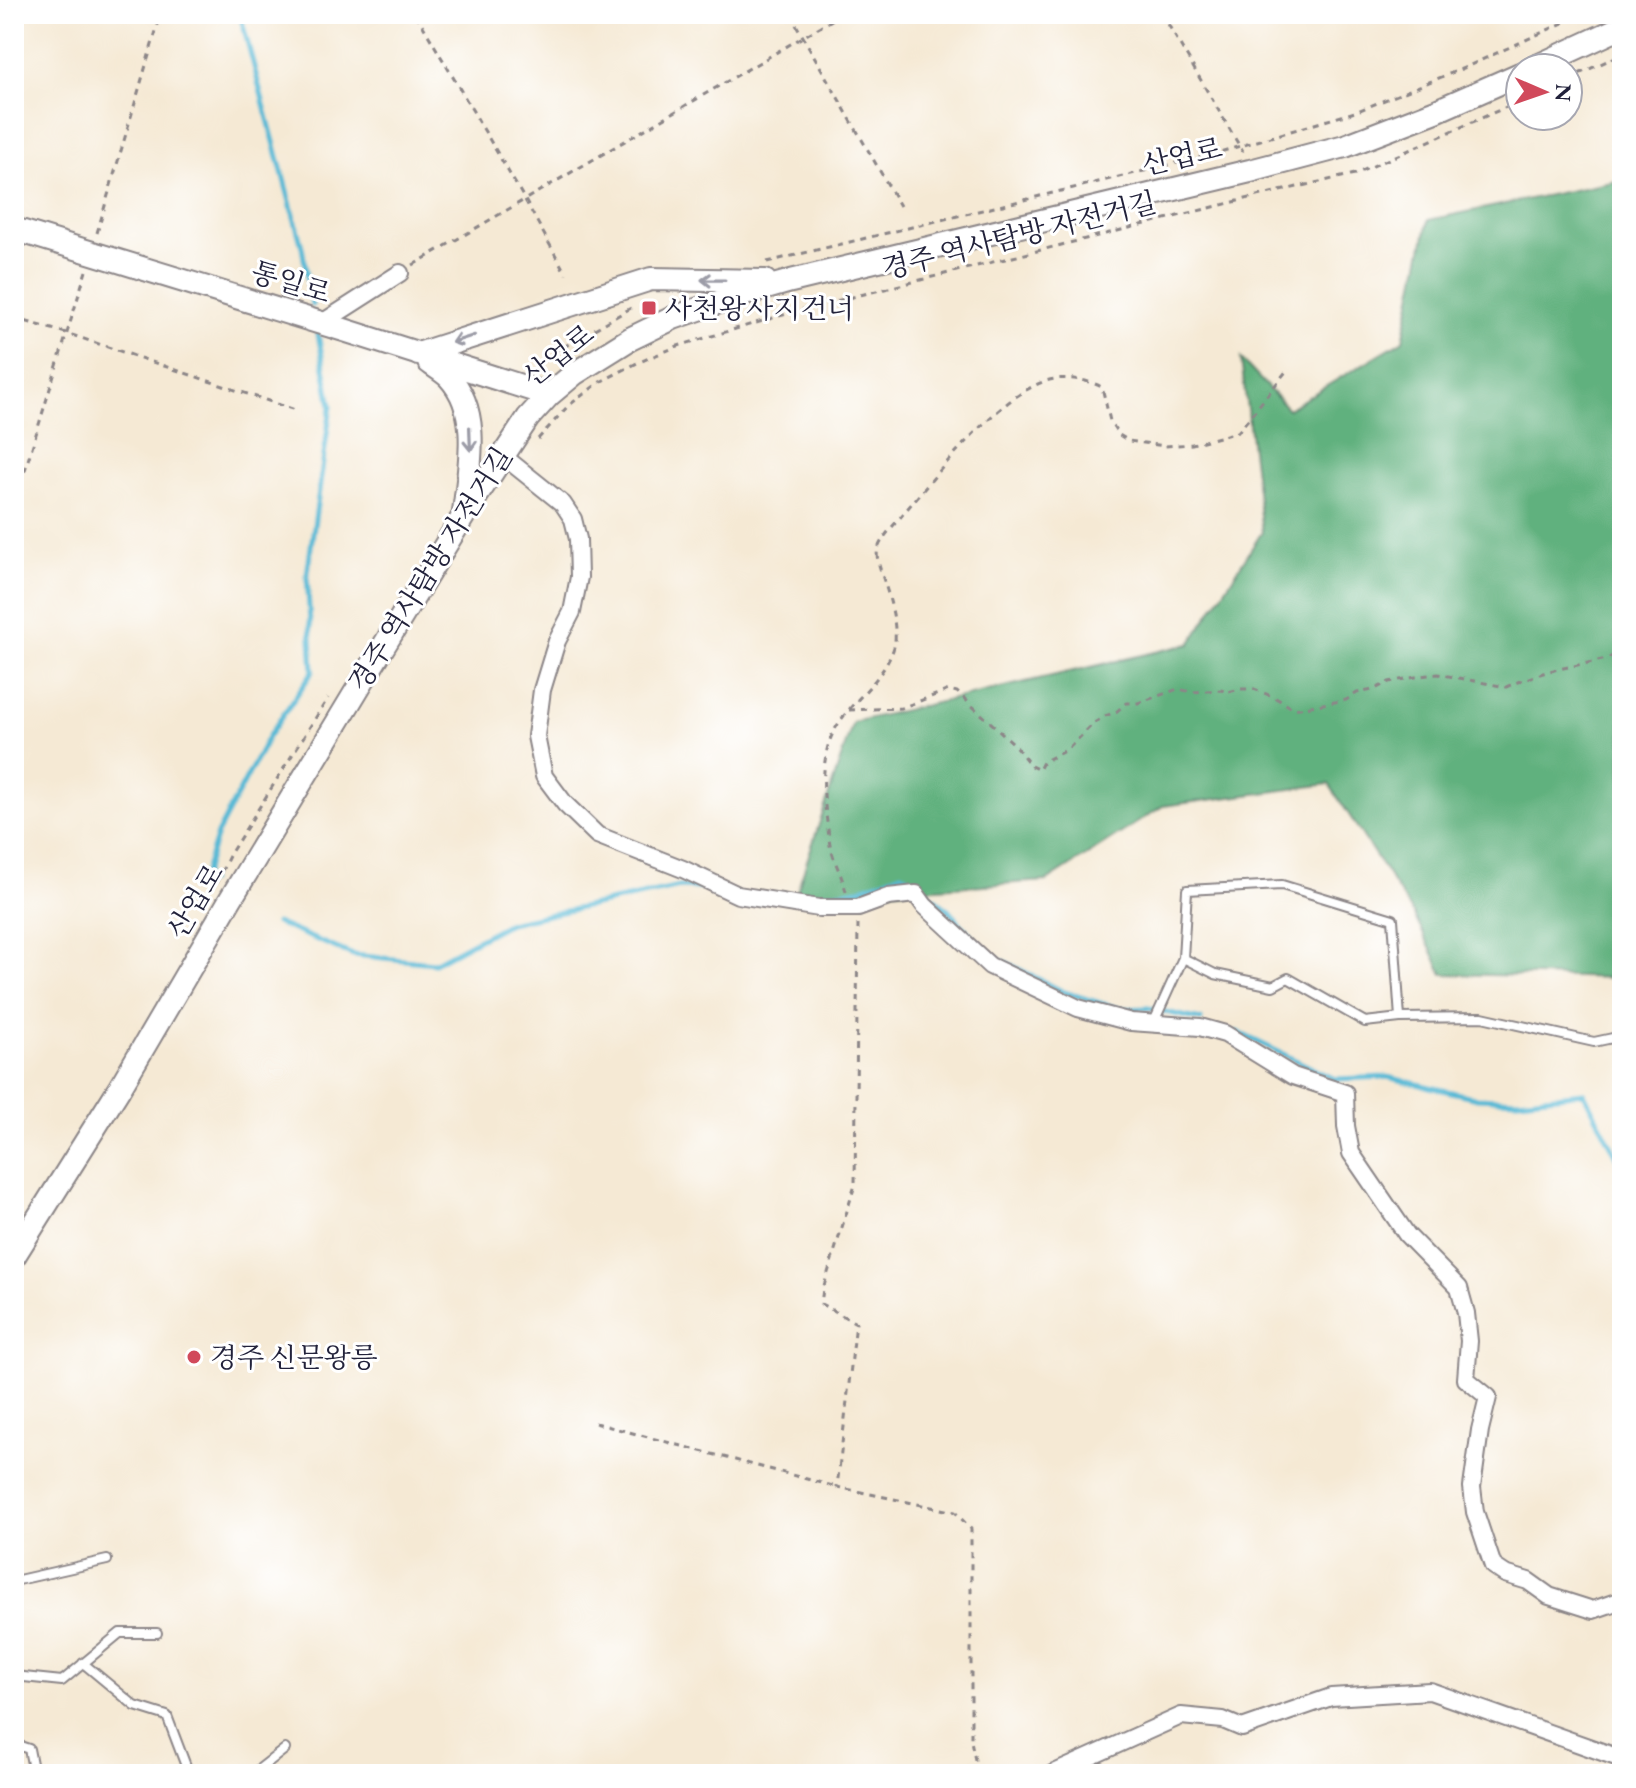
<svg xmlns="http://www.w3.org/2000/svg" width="1636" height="1788" viewBox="0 0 1636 1788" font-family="'EB Garamond','Noto Serif KR',serif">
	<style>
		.forest { fill: #60b17e; stroke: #416a5c; stroke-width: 2 }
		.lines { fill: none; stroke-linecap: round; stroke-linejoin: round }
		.stream { stroke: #57b9d5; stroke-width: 5 }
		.lane-casing { stroke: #8c8688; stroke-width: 12 }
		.street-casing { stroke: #8c8688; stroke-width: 20 }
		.secondary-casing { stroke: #8c8688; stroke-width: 26 }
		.path { stroke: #8c8688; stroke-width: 3; stroke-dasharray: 6 6; stroke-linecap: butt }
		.lane { stroke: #fff; stroke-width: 8 }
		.street { stroke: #fff; stroke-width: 16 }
		.secondary { stroke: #fff; stroke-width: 22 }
		.oneway { stroke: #9c9ca7 }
		.poi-dot { fill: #d1495b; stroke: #fff; stroke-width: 3 }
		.labels { text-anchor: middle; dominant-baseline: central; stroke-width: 6; stroke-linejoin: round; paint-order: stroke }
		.street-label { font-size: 28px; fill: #22223b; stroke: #fff }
		.poi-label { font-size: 28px; fill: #22223b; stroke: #fff; text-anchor: start }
	</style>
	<rect width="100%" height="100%" fill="#fff"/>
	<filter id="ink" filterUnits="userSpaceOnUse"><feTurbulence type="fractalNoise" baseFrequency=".0125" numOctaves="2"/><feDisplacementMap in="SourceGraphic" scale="16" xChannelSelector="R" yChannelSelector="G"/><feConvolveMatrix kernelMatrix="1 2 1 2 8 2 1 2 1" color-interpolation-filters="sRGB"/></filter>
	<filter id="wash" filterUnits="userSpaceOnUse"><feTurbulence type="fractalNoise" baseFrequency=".006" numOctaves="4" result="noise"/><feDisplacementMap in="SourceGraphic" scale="32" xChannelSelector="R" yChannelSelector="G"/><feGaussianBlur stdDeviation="1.8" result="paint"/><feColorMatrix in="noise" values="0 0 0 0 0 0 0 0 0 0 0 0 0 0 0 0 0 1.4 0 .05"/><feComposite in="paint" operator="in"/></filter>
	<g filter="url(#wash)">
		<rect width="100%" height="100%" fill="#f5e9d4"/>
		<path class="forest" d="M1622,180V978L1443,974L1414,915L1329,784L1163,806L1047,881L795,897L853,722L1190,644L1262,532L1241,359L1288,409L1403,340L1428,220Z"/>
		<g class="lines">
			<path class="stream" d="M240,14L302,247L312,305
				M209,881L203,878L217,834L268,737L313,671L307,575L331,406L318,334
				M800,898L859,889L902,873L946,908L987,953L1064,992L1120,1009L1148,1008L1201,1020
				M276,923L353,955L434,963L509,923L680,887L700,888
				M1237,1032L1335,1079L1387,1077L1477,1098L1518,1100L1584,1093L1622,1166"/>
		</g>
	</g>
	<g filter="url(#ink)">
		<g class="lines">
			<g class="lane-casing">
				<path id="lane" d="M1183,958L1215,974L1273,986L1288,978L1365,1022L1400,1018L1482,1017L1594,1042L1622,1036
					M1153,1024L1183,958L1187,890L1282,885L1393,919L1400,1018
					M14,1581L107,1560
					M83,1663L135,1706L167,1716L189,1774
					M14,1676L62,1681L120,1633H157
					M14,1744L29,1749L34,1774
					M253,1774L285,1749"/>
			</g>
			<g class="street-casing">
				<path id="street" d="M322,323L400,273
					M503,456L563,504L573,519L578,539L579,577L572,612L557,641L542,690L536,736L544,776L565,804L597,835L683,869L738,895L819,908H858L888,897L916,894L924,905L990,966L1078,1008L1131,1022L1200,1027L1225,1034L1293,1076L1345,1093L1346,1126L1351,1153L1407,1235L1459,1288L1466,1313L1469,1341L1466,1379L1488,1397L1480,1430L1472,1487L1475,1512L1493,1566L1505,1574L1528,1581L1549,1596L1593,1610L1622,1600
					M1052,1774L1181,1716L1223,1720L1242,1728L1331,1697L1430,1691L1622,1759"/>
			</g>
			<g class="secondary-casing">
				<path id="secondary" d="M1533,68L1622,27
					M14,229L344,330L549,395
					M418,354L651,279L765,281
					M429,362C435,367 443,371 449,377C482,412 469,469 464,512
					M14,1256L119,1089L230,900L363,680L464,515L528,418L549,395L574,374L630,339L673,318L731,298L791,281L1250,171L1345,146L1436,111L1520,74"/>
			</g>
			<path class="path" d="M416,14L525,200L566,274
				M790,14L900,206
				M1162,14L1243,152
				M1568,79L1622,54
				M97,233L161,14
				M767,262L1210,155L1355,112L1466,67L1583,14
				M413,265L842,14
				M14,318L66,333L298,411
				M535,369L555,352L636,305
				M538,439L568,406L600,382L637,363L678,346L800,310L1262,195L1355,174L1520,101
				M14,506L86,271
				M849,710L901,708L949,690L957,692L1013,743L1031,766L1039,770L1043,762L1068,749L1094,723L1105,716L1116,712L1126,703H1138L1178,689L1192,692L1221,690L1228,692L1240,689H1254L1274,697L1294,709L1346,700L1357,693L1373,690L1389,682L1421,676L1438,674L1506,687L1520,681L1549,671L1607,659L1618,653L1622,647
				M216,883L230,854L328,698
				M846,892C843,878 836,866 832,852C829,845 829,836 828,829C824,801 821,777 827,750C836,709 879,689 893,650C900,631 889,596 883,578C881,570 875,557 878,549C881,538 896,523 903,514C935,476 997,398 1043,382C1062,375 1085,379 1102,387L1110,421L1119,435L1129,441L1165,446L1192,444L1238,432L1288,369
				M858,924L855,1185L823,1289L821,1304L856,1323L837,1487L955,1512L971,1529V1741L978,1774
				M14,1290L25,1273
				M595,1423L837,1487"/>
			<use href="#lane" class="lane"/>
			<use href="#street" class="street"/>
			<use href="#secondary" class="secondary"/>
		</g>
		<defs><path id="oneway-shaft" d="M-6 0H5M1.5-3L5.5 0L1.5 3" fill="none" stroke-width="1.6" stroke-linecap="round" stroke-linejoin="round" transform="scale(2)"/></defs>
		<g class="oneway">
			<use href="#oneway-shaft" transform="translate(713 280) rotate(-179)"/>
			<use href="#oneway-shaft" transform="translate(463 339) rotate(162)"/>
			<use href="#oneway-shaft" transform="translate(470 439) rotate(88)"/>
		</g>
	</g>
	<g class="poi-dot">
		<rect x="641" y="300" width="16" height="16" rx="4"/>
		<circle cx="194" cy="1357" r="8"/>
	</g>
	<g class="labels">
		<g class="street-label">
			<text transform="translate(1182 156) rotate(-13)">산업로</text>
			<text transform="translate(1019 235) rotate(-14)">경주 역사탐방 자전거길</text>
			<text transform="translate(291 282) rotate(17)">통일로</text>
			<text transform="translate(558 355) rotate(-38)">산업로</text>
			<text transform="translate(430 569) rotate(-58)">경주 역사탐방 자전거길</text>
			<text transform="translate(195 901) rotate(-59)">산업로</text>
		</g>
		<g class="poi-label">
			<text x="665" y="308">사천왕사지건너</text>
			<text x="210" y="1357">경주 신문왕릉</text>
		</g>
	</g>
	<rect width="1636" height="1788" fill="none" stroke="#fff" stroke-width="48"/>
	<g transform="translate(1544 92) rotate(92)"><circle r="38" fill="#ffffff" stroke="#a7a7b1" stroke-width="2"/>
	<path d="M0-6L14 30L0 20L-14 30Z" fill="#d1495b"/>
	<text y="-12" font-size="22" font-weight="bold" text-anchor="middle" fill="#22223b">N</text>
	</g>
</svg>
